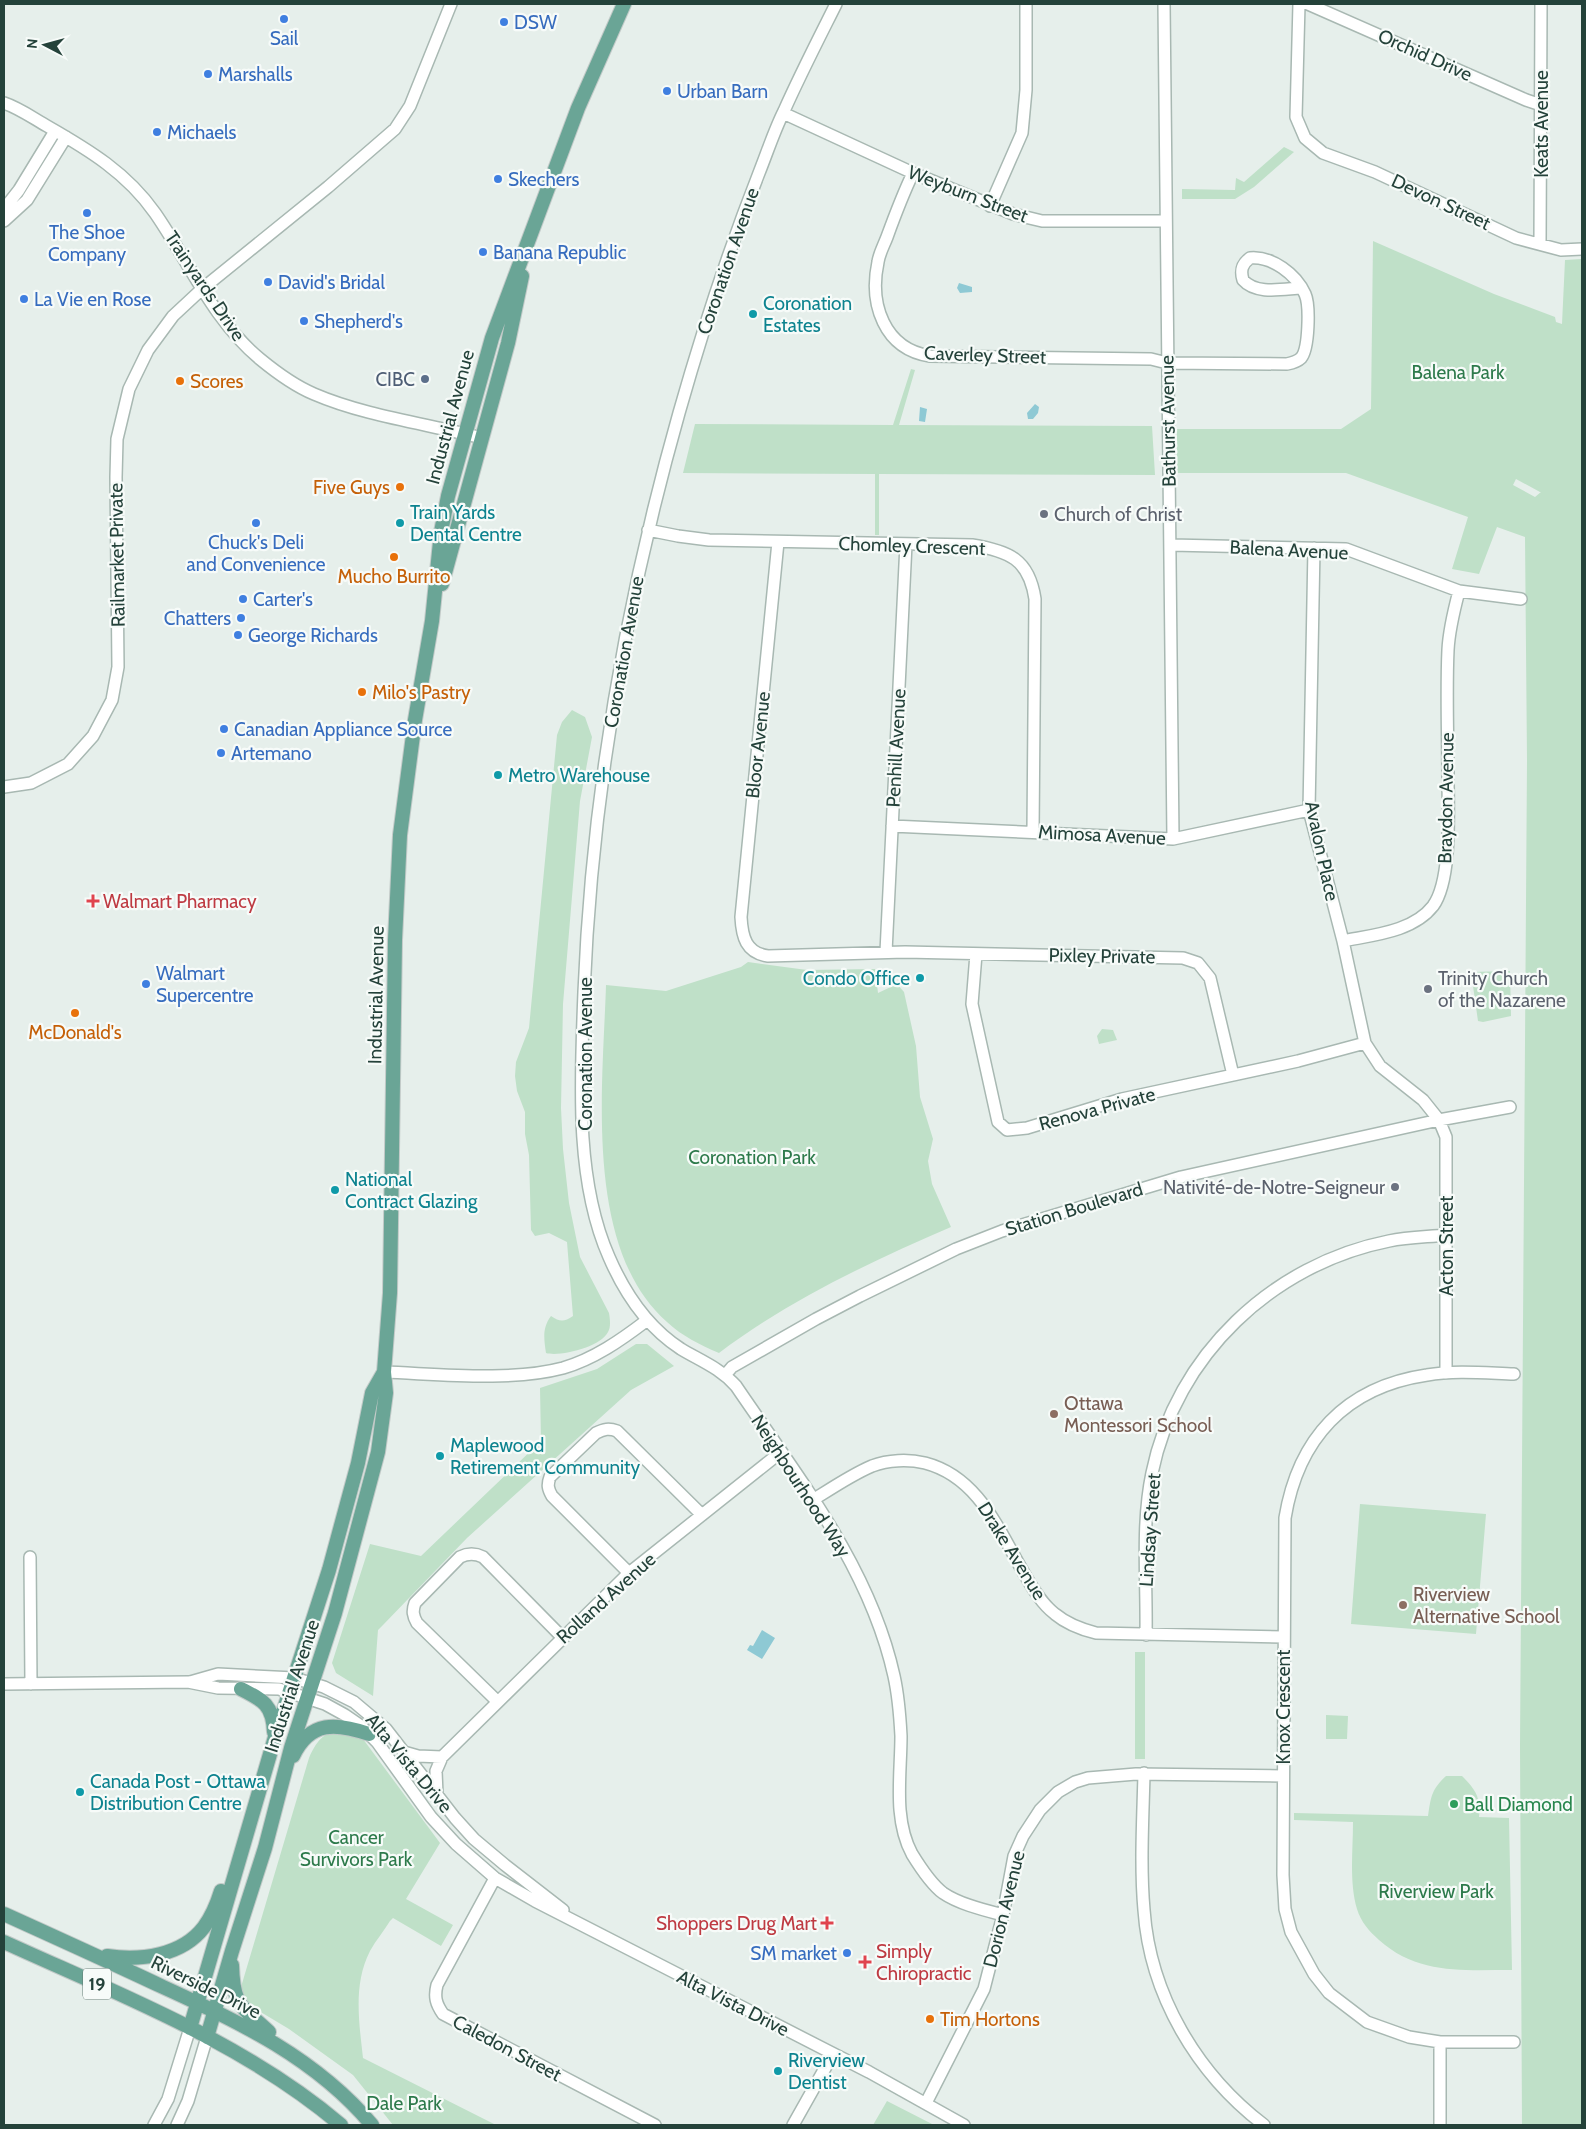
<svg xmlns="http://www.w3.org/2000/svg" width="1586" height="2129" viewBox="0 0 1586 2129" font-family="Cabin,sans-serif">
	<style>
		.green { fill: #bfe0c8; fill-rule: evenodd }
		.water { fill: #8ec9d4 }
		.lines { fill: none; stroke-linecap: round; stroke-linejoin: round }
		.minor-casing { stroke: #a8b8b2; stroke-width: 14 }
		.major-casing { stroke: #c2cac8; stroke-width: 16 }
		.minor { stroke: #fff; stroke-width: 11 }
		.major { stroke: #6aa596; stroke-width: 14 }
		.shop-dot { fill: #3f7fe0; stroke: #f7fbf9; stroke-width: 2 }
		.culture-dot { fill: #0f9aa8; stroke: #f7fbf9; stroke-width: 2 }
		.service-dot { fill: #5c6f8a; stroke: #f7fbf9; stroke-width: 2 }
		.food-dot { fill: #e8710a; stroke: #f7fbf9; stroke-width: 2 }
		.worship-dot { fill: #6b7280; stroke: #f7fbf9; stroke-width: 2 }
		.health-dot { fill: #e0444e; stroke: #f7fbf9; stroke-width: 2 }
		.education-dot { fill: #8d6e63; stroke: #f7fbf9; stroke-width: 2 }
		.leisure-dot { fill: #2e9e5b; stroke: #f7fbf9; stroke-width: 2 }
		.labels { text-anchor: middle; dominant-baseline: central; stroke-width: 4.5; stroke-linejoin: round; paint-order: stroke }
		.shield { fill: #f7fbf9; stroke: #637a73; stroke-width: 1 }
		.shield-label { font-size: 18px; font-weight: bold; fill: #24423a }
		.shop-label { font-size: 19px; fill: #366cbe; stroke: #f7fbf9; text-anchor: start }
		.street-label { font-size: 19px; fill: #24423a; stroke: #f7fbf9 }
		.culture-label { font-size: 19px; fill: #0d838f; stroke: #f7fbf9; text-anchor: start }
		.park-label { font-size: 19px; fill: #2d7a4b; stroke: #f7fbf9 }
		.service-label { font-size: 19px; fill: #4e5e75; stroke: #f7fbf9; text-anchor: end }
		.food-label { font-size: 19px; fill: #c56008; stroke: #f7fbf9; text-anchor: start }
		.worship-label { font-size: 19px; fill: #5b616d; stroke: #f7fbf9; text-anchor: start }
		.health-label { font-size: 19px; fill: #be3a42; stroke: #f7fbf9; text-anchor: start }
		.education-label { font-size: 19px; fill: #785e54; stroke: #f7fbf9; text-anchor: start }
		.leisure-label { font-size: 19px; fill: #27864d; stroke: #f7fbf9; text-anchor: start }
	</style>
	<rect width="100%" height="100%" fill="#e6efeb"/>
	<path class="green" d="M1284,147L1294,152L1254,187L1235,199H1182V189L1235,190L1236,178L1244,182Z
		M1373,241L1494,294L1555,317L1556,322L1562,324L1565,260L1582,259V2125H1522L1520,1747L1527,761L1525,537L1497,527L1479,574L1452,569L1468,517L1346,473H1176L1177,429H1341L1371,409ZM1516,479L1540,492H1541L1535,497L1513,485Z
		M911,369L915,370L899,425L1152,426L1155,475L879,474V535H875V474L683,473L695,424L893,425Z
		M572,710L585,717L592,737L580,801L563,1004L561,1108L563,1149L569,1203L580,1257L609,1313C610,1319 611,1327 608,1332C601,1347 560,1357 546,1353C544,1339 542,1328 551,1316C560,1322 564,1322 573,1316L567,1242L549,1233L535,1236L531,1230L529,1155L525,1134V1112L517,1091L515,1076L516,1062L529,1028L557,735L562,722Z
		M748,962L807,970L875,969L878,993L897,984L904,992L916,1046L920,1097L933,1139L928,1161L932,1184L951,1227C870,1262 789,1300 719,1353C700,1345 682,1336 667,1322C583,1248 603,1086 606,985L666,991L741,967Z
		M1510,971L1511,1016L1483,1022L1478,1021L1471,972Z
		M1102,1029L1113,1030L1117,1040L1099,1044L1097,1036Z
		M636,1344H647L674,1366L631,1390L467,1538L383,1625L378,1630L373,1696L336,1673L332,1663L370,1544L421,1556L541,1441L540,1388L597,1369Z
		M1360,1504L1486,1514L1476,1634L1351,1624Z
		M1135,1652H1145V1759H1135Z
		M1326,1715L1348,1716L1347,1739H1326Z
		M341,1730L363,1739L440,1843L406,1899L453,1925L441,1946L393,1918L390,1921C384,1931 376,1940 370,1951C353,1984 359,2022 363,2058L496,2125H393L353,2075L289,2029L254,2008L245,2000L241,1987L309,1758C316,1742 323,1732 341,1730Z
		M1446,1776H1462C1475,1789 1481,1797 1479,1817L1509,1818L1512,1970C1463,1970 1418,1975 1379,1940C1369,1931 1361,1922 1357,1909C1349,1882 1353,1850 1353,1822L1294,1820V1813L1428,1816C1431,1797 1431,1790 1446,1776Z
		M887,2101L934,2125H873Z"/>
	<path class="water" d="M959,283L972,287V292L960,293L957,288Z
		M1035,404L1039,407L1038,413L1033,419H1028L1027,413Z
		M920,407L927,409L925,422L919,421Z
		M762,1630L775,1638L762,1659L747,1650L750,1645L753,1646Z"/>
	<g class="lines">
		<g class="minor-casing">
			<path id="minor" d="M836,4C818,40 800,75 784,111C774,131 767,153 759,173C728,252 702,332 679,413C625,604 592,794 584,992C581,1076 574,1178 609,1257C625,1294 647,1327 681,1349C701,1361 720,1368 736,1386C797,1476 870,1567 894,1676C898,1694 900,1717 901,1736C901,1775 893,1819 912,1854C920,1867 931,1884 943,1893C959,1904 984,1910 1003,1915
				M1164,4L1173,839
				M1299,4L1296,117L1305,138L1323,153L1375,172L1516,238L1561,250L1582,249
				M1308,4L1526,100L1541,105
				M4,103C19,108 33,118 47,126C89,150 127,173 155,213C189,262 213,320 260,359C277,373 295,386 314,394C365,416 428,424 482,438
				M783,113L913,173L1013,214L1042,221H1165
				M913,173C903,194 895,215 887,237C884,245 879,254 878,262C869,304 884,349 930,356L1151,359L1167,363L1287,364C1292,363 1297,362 1301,358C1309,349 1310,305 1305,294C1296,274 1272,256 1250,258C1242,264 1240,270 1243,280C1256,295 1283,289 1301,288
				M990,206L1022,133L1026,90V4
				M4,209L19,190L55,131
				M4,221L27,200L66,137
				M1540,244L1541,4
				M648,530L678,536L709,540L972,545C1009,551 1029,559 1035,599L1033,832
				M778,542L741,917C742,937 746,953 768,956L905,952L1183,958L1198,963L1210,978L1233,1075
				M1171,545L1346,549L1459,591L1521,599
				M1314,548L1309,810L1343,941L1365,1043L1380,1066L1423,1100L1439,1120L1446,1137V1373
				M4,787L31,783L68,764L93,736L112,700L118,667L116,477L117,439L129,389L148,350L173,316L202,289L328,187L395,129L410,106L451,4
				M892,826L1173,839L1309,810
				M1343,941C1372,935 1413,932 1433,906C1452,880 1448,811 1448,779C1448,736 1446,693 1448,650C1449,630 1454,610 1459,591
				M886,952L906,544
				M976,954L972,1004L998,1122L1007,1130L1027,1128L1122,1099L1298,1061L1365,1043
				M384,1372C439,1374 510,1382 563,1368C594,1359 621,1340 646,1321
				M726,1374L732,1367L816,1319L860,1296L956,1249L1002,1231L1181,1177L1439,1120L1510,1107
				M813,1500C832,1488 851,1475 872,1466C888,1460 908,1459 925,1463C979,1477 999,1531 1025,1575C1033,1589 1042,1604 1055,1614C1067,1624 1080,1629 1096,1633L1283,1637
				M30,1557L31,1684
				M629,1573L552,1496C548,1489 547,1485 550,1477L596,1433C604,1429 609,1428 617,1431L702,1515
				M1146,1635C1147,1581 1141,1525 1152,1473C1176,1355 1273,1264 1389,1241C1408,1237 1427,1237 1446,1235
				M190,1682L218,1674L294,1678L324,1687L354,1702L386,1729L455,1818L474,1839L505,1865L563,1910
				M4,1684L188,1682L218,1688L279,1689L325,1704L345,1715L361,1726L377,1742L431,1817L456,1844L495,1878L535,1901L869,2072L964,2125
				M498,1702L417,1623C413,1616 412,1611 415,1603L460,1557C468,1553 475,1553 483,1557L562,1637
				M404,1752L418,1756L442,1757
				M1144,1773C1143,1818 1140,1865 1144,1910C1150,1995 1197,2074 1264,2125
				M437,1794L436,1771L442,1757L629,1573L781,1452
				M495,1878L437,1985C434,1997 436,2004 443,2014L655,2125
				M1514,2042H1440L1409,2037L1367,2022L1329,1993L1314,1974L1291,1932L1285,1909L1283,1875L1285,1518C1298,1439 1345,1387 1427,1375C1455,1370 1485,1373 1514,1374
				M926,2103L984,1989L1003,1915L1014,1856L1023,1836L1040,1810L1058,1792L1075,1782L1088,1778L1136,1774L1282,1776
				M154,2125L168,2099L190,2028
				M177,2125L188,2101L207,2037
				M793,2125L833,2054
				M1440,2125V2042"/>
		</g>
		<g class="major-casing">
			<path id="major" d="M442,584L508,343L522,276
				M241,1689C263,1700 273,1705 274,1732
				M293,1756C310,1720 337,1723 369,1734
				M4,1914C57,1938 110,1962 163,1987C240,2022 317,2059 372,2125
				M4,1942C120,1995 243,2042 341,2125
				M107,1956C140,1961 182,1956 204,1927C212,1916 217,1904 221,1891
				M232,1965C233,2006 241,2006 269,2032
				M190,2028L275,1737L329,1570L358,1463L372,1393L384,1372
				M207,2037L232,1951L265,1848L291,1748L335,1613L378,1452L386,1393L384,1372L390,1293L395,940L400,835L415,720L432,621L441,532L448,496L492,338L578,108L624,4"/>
		</g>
		<use href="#minor" class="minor"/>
		<use href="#major" class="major"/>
	</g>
	<g class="shop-dot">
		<circle cx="284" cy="19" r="5"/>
		<circle cx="504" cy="22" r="5"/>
		<circle cx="208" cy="74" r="5"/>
		<circle cx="667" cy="91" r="5"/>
		<circle cx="157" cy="132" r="5"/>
		<circle cx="498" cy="179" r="5"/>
		<circle cx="87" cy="213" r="5"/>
		<circle cx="483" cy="252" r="5"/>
		<circle cx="268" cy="282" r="5"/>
		<circle cx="24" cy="299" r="5"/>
		<circle cx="304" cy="321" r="5"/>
		<circle cx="256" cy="523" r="5"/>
		<circle cx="243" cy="599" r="5"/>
		<circle cx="241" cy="618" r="5"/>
		<circle cx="238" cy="635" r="5"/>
		<circle cx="224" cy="729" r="5"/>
		<circle cx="221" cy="753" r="5"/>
		<circle cx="146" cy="984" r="5"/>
		<circle cx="847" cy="1953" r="5"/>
	</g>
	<g class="culture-dot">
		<circle cx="753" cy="314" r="5"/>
		<circle cx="400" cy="523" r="5"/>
		<circle cx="498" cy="775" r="5"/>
		<circle cx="920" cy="978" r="5"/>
		<circle cx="335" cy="1190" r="5"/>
		<circle cx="440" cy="1456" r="5"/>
		<circle cx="80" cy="1792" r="5"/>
		<circle cx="778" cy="2071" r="5"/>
	</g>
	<circle class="service-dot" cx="425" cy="379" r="5"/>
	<g class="food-dot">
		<circle cx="180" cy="381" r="5"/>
		<circle cx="400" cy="487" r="5"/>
		<circle cx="394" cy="557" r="5"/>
		<circle cx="362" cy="692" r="5"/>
		<circle cx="75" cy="1013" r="5"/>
		<circle cx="930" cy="2019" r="5"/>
	</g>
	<g class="worship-dot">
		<circle cx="1044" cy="514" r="5"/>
		<circle cx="1428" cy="989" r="5"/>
		<circle cx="1395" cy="1187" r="5"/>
	</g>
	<g class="health-dot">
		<path d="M90.5 893.5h5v5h5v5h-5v5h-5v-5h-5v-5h5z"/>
		<path d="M824.5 1915.5h5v5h5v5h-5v5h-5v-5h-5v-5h5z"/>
		<path d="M862.5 1954.5h5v5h5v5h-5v5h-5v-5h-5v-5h5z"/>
	</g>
	<g class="education-dot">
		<circle cx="1054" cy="1414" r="5"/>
		<circle cx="1403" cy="1605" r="5"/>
	</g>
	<circle class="leisure-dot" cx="1454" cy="1804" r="5"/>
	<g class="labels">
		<rect class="shield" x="83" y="1968.5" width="28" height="31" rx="4"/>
		<g class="shield-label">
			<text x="97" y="1984">19</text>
		</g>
		<g class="shop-label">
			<text x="514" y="22">DSW</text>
			<text x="284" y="38" text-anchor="middle">Sail</text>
			<text x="218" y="74">Marshalls</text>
			<text x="677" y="91">Urban Barn</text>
			<text x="167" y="132">Michaels</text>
			<text x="508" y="179">Skechers</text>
			<text x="87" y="232" text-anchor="middle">The Shoe<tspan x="87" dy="22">Company</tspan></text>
			<text x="493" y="252">Banana Republic</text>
			<text x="278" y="282">David's Bridal</text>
			<text x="34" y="299">La Vie en Rose</text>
			<text x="314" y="321">Shepherd's</text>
			<text x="256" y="542" text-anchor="middle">Chuck's Deli<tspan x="256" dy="22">and Convenience</tspan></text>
			<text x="253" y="599">Carter's</text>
			<text x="231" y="618" text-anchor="end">Chatters</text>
			<text x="248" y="635">George Richards</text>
			<text x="234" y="729">Canadian Appliance Source</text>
			<text x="231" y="753">Artemano</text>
			<text x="156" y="973">Walmart<tspan x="156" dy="22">Supercentre</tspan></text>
			<text x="837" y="1953" text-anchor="end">SM market</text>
		</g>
		<g class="street-label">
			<text transform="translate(1425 55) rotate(24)">Orchid Drive</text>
			<text transform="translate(1541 124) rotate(-90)">Keats Avenue</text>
			<text transform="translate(968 194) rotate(21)">Weyburn Street</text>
			<text transform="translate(1441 202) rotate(25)">Devon Street</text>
			<text transform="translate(728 261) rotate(-71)">Coronation Avenue</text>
			<text transform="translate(205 286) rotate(56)">Trainyards Drive</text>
			<text transform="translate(985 355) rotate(2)">Caverley Street</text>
			<text transform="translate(450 417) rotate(-75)">Industrial Avenue</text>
			<text transform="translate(1168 421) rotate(-91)">Bathurst Avenue</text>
			<text transform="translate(912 546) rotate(2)">Chomley Crescent</text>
			<text transform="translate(1289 550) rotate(3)">Balena Avenue</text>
			<text transform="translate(117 555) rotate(-91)">Railmarket Private</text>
			<text transform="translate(624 652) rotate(-80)">Coronation Avenue</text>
			<text transform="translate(758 745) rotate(-84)">Bloor Avenue</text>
			<text transform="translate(896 748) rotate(-87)">Penhill Avenue</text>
			<text transform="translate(1446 798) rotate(-89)">Braydon Avenue</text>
			<text transform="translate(1102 835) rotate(3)">Mimosa Avenue</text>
			<text transform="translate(1322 851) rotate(78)">Avalon Place</text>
			<text transform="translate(1102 956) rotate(1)">Pixley Private</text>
			<text transform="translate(376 995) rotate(-89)">Industrial Avenue</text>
			<text transform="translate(585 1054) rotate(-90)">Coronation Avenue</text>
			<text transform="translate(1097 1109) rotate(-15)">Renova Private</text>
			<text transform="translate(1074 1209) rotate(-17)">Station Boulevard</text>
			<text transform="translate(1446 1246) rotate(-90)">Acton Street</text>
			<text transform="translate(801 1486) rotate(57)">Neighbourhood Way</text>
			<text transform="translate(1150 1530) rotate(-86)">Lindsay Street</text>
			<text transform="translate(1012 1551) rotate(58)">Drake Avenue</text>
			<text transform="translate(606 1598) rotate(-42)">Rolland Avenue</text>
			<text transform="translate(292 1686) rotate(-72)">Industrial Avenue</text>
			<text transform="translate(1283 1707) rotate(-90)">Knox Crescent</text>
			<text transform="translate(409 1763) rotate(50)">Alta Vista Drive</text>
			<text transform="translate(1004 1909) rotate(-76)">Dorion Avenue</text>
			<text transform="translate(206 1987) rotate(26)">Riverside Drive</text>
			<text transform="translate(733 2003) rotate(27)">Alta Vista Drive</text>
			<text transform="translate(507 2048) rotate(28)">Caledon Street</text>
		</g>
		<g class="culture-label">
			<text x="763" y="303">Coronation<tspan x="763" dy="22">Estates</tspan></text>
			<text x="410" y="512">Train Yards<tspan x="410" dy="22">Dental Centre</tspan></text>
			<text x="508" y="775">Metro Warehouse</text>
			<text x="910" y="978" text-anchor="end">Condo Office</text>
			<text x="345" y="1179">National<tspan x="345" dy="22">Contract Glazing</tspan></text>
			<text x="450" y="1445">Maplewood<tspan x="450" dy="22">Retirement Community</tspan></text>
			<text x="90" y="1781">Canada Post - Ottawa<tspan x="90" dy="22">Distribution Centre</tspan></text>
			<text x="788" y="2060">Riverview<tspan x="788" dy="22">Dentist</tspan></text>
		</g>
		<g class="park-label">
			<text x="1458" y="372">Balena Park</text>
			<text x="752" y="1157">Coronation Park</text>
			<text x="356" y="1837">Cancer<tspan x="356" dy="22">Survivors Park</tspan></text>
			<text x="1436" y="1891">Riverview Park</text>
			<text x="404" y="2103">Dale Park</text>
		</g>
		<g class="service-label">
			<text x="415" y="379">CIBC</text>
		</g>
		<g class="food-label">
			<text x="190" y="381">Scores</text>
			<text x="390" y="487" text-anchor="end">Five Guys</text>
			<text x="394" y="576" text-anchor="middle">Mucho Burrito</text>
			<text x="372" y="692">Milo's Pastry</text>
			<text x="75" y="1032" text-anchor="middle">McDonald's</text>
			<text x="940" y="2019">Tim Hortons</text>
		</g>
		<g class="worship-label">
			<text x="1054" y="514">Church of Christ</text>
			<text x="1438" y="978">Trinity Church<tspan x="1438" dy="22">of the Nazarene</tspan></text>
			<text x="1385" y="1187" text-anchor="end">Nativité-de-Notre-Seigneur</text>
		</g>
		<g class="health-label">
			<text x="103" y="901">Walmart Pharmacy</text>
			<text x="817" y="1923" text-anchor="end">Shoppers Drug Mart</text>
			<text x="876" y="1951">Simply<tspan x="876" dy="22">Chiropractic</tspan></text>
		</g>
		<g class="education-label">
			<text x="1064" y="1403">Ottawa<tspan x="1064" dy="22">Montessori School</tspan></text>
			<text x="1413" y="1594">Riverview<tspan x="1413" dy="22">Alternative School</tspan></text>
		</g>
		<g class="leisure-label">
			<text x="1464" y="1804">Ball Diamond</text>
		</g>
	</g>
	<rect width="1586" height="2129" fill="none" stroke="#24423a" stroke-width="10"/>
	<g transform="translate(45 45) rotate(276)" stroke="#f7fbf9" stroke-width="4" paint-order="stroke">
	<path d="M0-4L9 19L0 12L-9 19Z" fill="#24423a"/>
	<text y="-8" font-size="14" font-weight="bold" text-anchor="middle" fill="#24423a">N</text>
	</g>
</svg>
